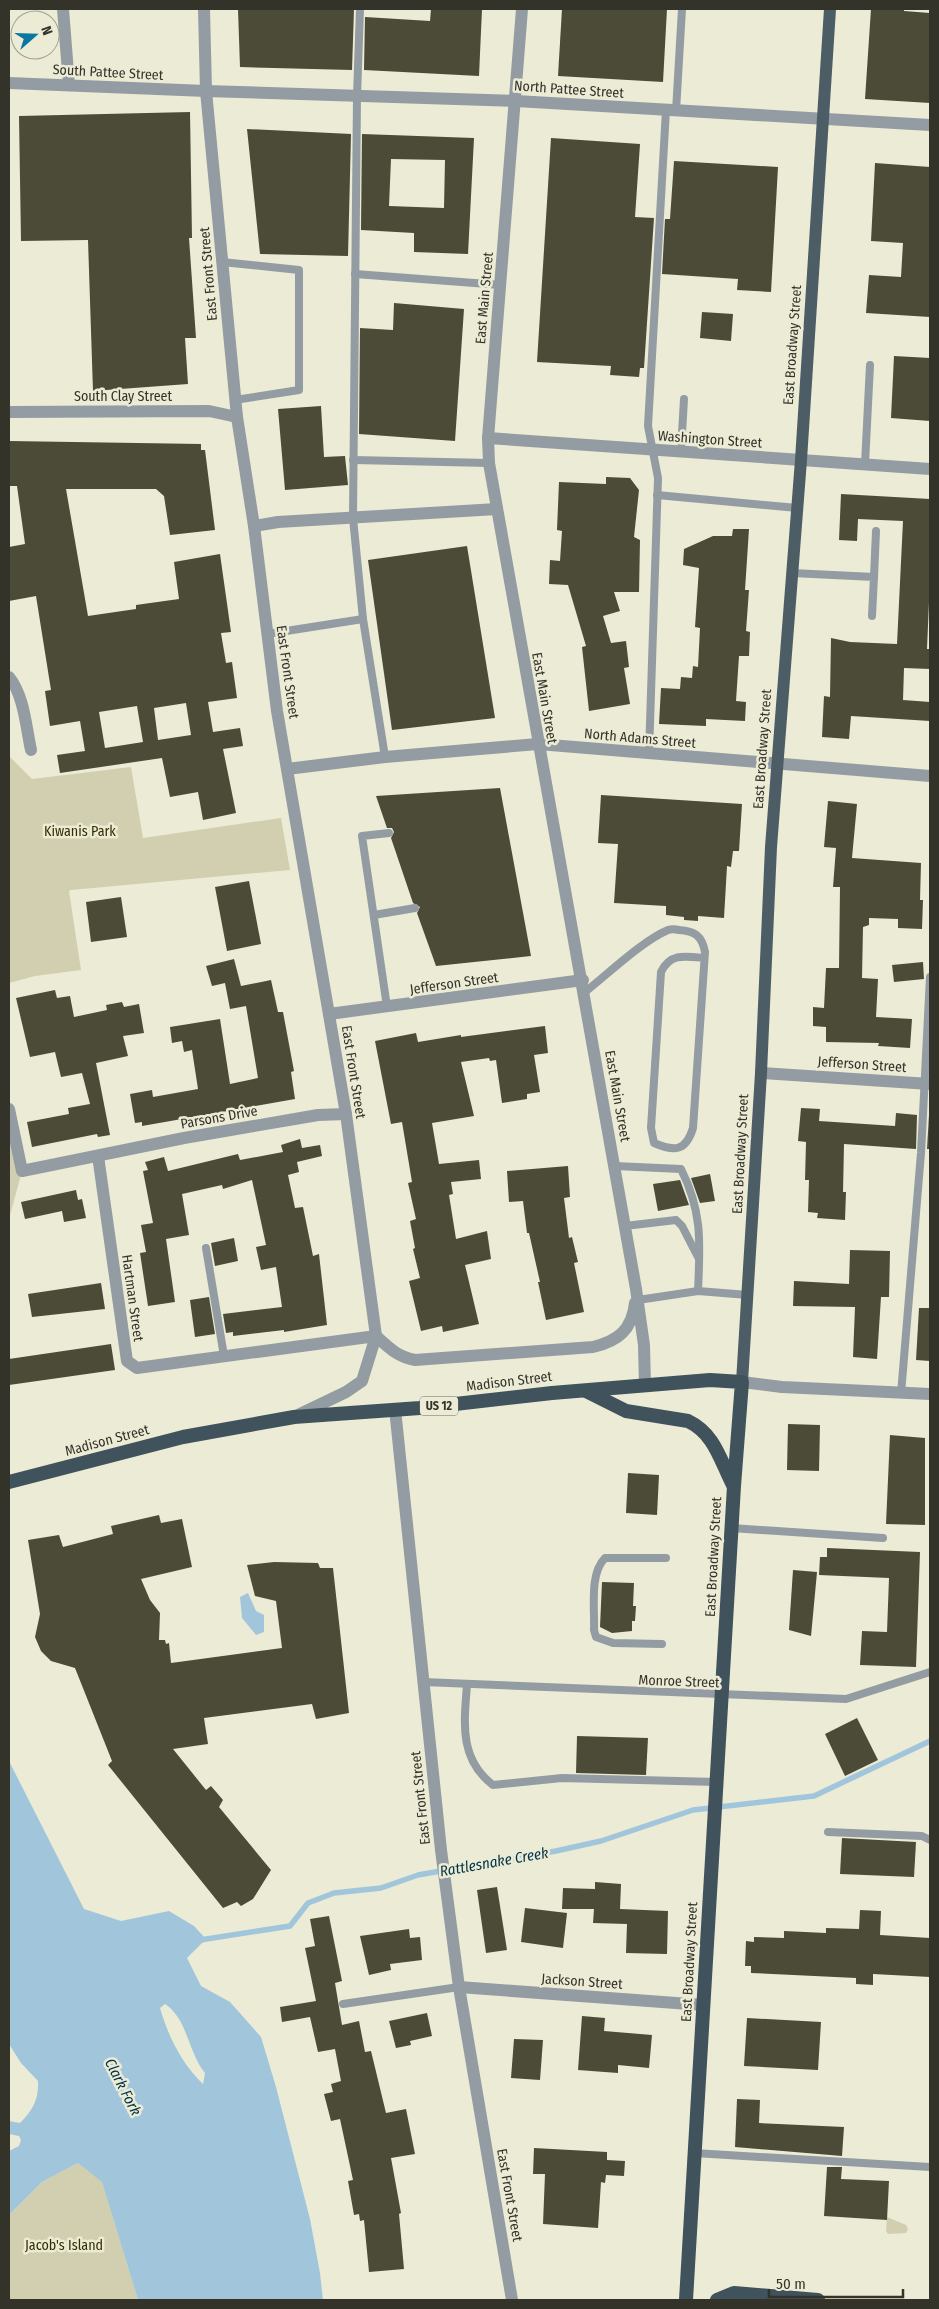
<svg xmlns="http://www.w3.org/2000/svg" width="939" height="2309" viewBox="0 0 939 2309" font-family="'Fira Sans Condensed',sans-serif">
<rect width="100%" height="100%" fill="#ecebd5"/>
<g fill="#d1cfaf">
<path d="M9,756L32,779L131,767L143,838L281,818L290,870L71,890L69,891L81,970L35,976L9,983Z"/>
<path d="M9,1109L22,1171L9,1219Z"/>
<path d="M78,2163L102,2181L138,2300H9V2215L42,2182Z"/>
<path d="M887,2217L906,2225L908,2229L906,2233L888,2234L886,2231Z"/>
</g>
<g fill="#a1c6db" fill-rule="evenodd">
<path d="M248,1593L256,1611L264,1615V1632L256,1635L242,1618L240,1597Z"/>
<path d="M9,1761L84,1909L121,1921L169,1911L194,1926L206,1939L187,1958L201,1986L230,2002L261,2037L276,2087L310,2219L320,2273L323,2300H138L102,2182L78,2163L42,2182L9,2215V2151L19,2146L21,2140L19,2136L9,2134V2121L20,2123C33,2110 39,2099 38,2081L21,2063L9,2044ZM165,2004C188,2019 188,2053 205,2073L203,2084C182,2064 168,2036 160,2008Z"/>
</g>
<g fill="none" stroke-linecap="round" stroke-linejoin="round">
<path stroke="#a1c6db" stroke-width="5.5" d="M200,1940L290,1926L308,1903L334,1893L381,1888L418,1875L556,1851L601,1841L693,1810L814,1796L930,1741"/>
</g>
<g fill="#4c4b38" fill-rule="evenodd">
<path d="M238,9H354L352,70L240,67Z"/>
<path d="M431,9H482L479,76L364,70L365,17L430,21Z"/>
<path d="M562,9H667L663,82L558,76Z"/>
<path d="M871,9H904V11L930,13V103L865,99Z"/>
<path d="M190,112L192,238H189L196,338H185L188,384L93,391L88,240L21,241L19,116Z"/>
<path d="M247,129L351,134L348,256L260,254Z"/>
<path d="M362,134L474,138L468,254L414,252V233L361,230ZM391,159L445,160L444,208L389,206Z"/>
<path d="M551,138L640,144L635,217L654,218L644,368H640L639,377L610,375L611,366L537,362Z"/>
<path d="M674,161L778,167L771,292L737,290L738,279L662,274L665,219H670Z"/>
<path d="M875,163L930,167V317L866,313L869,275L901,277L903,243L871,241Z"/>
<path d="M394,303L464,309L455,441L359,434L360,328L393,330Z"/>
<path d="M702,312L733,314L731,341L700,338Z"/>
<path d="M894,356L930,358V421L891,418Z"/>
<path d="M321,406L324,457L345,456L348,485L285,490L278,409Z"/>
<path d="M9,441L201,444V450H205L215,530L170,535L164,496L156,489H66L88,616L136,609V605L179,599L174,562L220,554L231,632L221,633L226,663L232,662L237,698L208,702L213,732L240,728L243,746L223,749L236,813L203,820L198,792L170,797L162,758L60,773L57,755L85,751L80,721L50,726L45,691L51,690L36,596L9,601V547L25,544L17,486H9ZM186,703L191,735L158,740L154,708ZM137,706L143,742L105,748L99,712Z"/>
<path d="M606,477L630,478L639,490L634,537L640,540L639,592H614L620,611L603,616L611,643L626,641L629,667L624,668L630,704L589,711L582,647L586,646L568,585L549,584L550,560L560,561L562,531L557,530L559,482L606,484Z"/>
<path d="M841,494L930,499V579L927,649H930V669L904,668L903,700L930,702V721L851,716L849,739L822,737L824,696L830,697L831,638L850,642L897,644L903,521L858,519L857,541L839,540Z"/>
<path d="M733,529H749L745,590H749L746,631L750,632L749,656H739L736,701L746,702L745,721L706,719V726L659,724L661,688L680,689L681,677L692,678L693,666L698,667L700,628L695,627L699,568L683,565L684,549L713,536H732Z"/>
<path d="M467,546L495,718L392,730L368,560Z"/>
<path d="M500,788L531,956L436,966L417,913L420,907L413,903L391,838L394,832L392,828H387L376,796Z"/>
<path d="M601,795L742,804L739,851H733L731,867L727,866L724,918L698,916V921L684,920V917L666,915V906L614,903L618,844L598,843Z"/>
<path d="M828,801L857,804L852,858L921,863L920,900H923L922,929L898,928V919L869,918V925L863,927L862,978L878,979L876,1017L912,1019L910,1048L878,1046L879,1043L826,1042V1027L813,1026V1007L824,1008L826,968H839L840,887H833L836,848L824,847Z"/>
<path d="M249,881L261,944L227,951L215,887Z"/>
<path d="M121,897L127,937L91,942L86,902Z"/>
<path d="M234,959L241,986L271,980L278,1012H283L294,1071L291,1072L295,1099L142,1126V1122L135,1123L130,1094L152,1090L153,1097L198,1089L192,1050L184,1052L182,1041L172,1043L170,1027L220,1019L230,1084L258,1078L246,1006L230,1009L225,983L212,986L206,966Z"/>
<path d="M923,962L924,979L894,982L892,965Z"/>
<path d="M55,990L57,998L70,996L74,1017L107,1010L106,1005L122,1002L124,1007L139,1004L144,1033L123,1036L128,1056L96,1063L110,1135L98,1137L97,1134L32,1147L27,1122L69,1114L68,1108L90,1104L82,1073L61,1077L55,1052L30,1057L16,998Z"/>
<path d="M545,1026L548,1053L534,1055L540,1092L527,1094V1099L502,1103L496,1060L490,1061L489,1058L461,1062L474,1116L432,1123L439,1164L479,1160L481,1179L451,1182L453,1194L449,1195L456,1239L487,1231L491,1259L465,1265L479,1324L443,1332L442,1326L421,1331L409,1281L420,1278L413,1249L415,1248L410,1221L416,1219L408,1183L412,1182L402,1122L391,1124L375,1041L416,1033L418,1042L461,1035V1037Z"/>
<path d="M801,1108L820,1109L819,1121L895,1126L896,1113L917,1115L916,1149L844,1144L843,1192H846L845,1220L817,1218L818,1213L808,1212L809,1180H805L806,1142L798,1141Z"/>
<path d="M929,1115L930,1116V1149H927Z"/>
<path d="M300,1139L302,1148L320,1145L322,1156L297,1162L299,1172L288,1175L295,1208L303,1207L313,1256L319,1254L327,1325L284,1332V1330L233,1336V1332L226,1333L223,1314L282,1307L276,1267L261,1270L256,1247L266,1245L252,1180L223,1189L222,1185L182,1194L189,1235L166,1239L175,1302L148,1306L140,1253L146,1252L141,1225L153,1223L143,1171L148,1170L145,1162L164,1157L168,1171L238,1154L240,1160L283,1152L281,1145Z"/>
<path d="M568,1166L570,1197L564,1198L569,1238L572,1237L578,1262L574,1263L584,1312L546,1320L538,1282H540L529,1233H527L523,1201L509,1202L507,1171Z"/>
<path d="M710,1174L715,1201L700,1203L691,1178Z"/>
<path d="M680,1180L689,1205L658,1211L653,1184Z"/>
<path d="M76,1190L78,1200L82,1199L86,1218L64,1222L62,1211L25,1219L21,1202Z"/>
<path d="M234,1238L238,1261L215,1266L211,1243Z"/>
<path d="M850,1250L890,1251L889,1297H881L877,1359L853,1357L855,1307L793,1306L794,1281L849,1284Z"/>
<path d="M101,1283L105,1309L32,1317L28,1294Z"/>
<path d="M209,1297L215,1334L195,1337L190,1300Z"/>
<path d="M919,1308H930V1361L916,1360Z"/>
<path d="M111,1344L115,1370L9,1385V1359Z"/>
<path d="M788,1424L820,1425L819,1471L787,1470Z"/>
<path d="M890,1435L925,1438V1525L886,1524Z"/>
<path d="M628,1473L659,1475L657,1515L626,1513Z"/>
<path d="M159,1515L161,1523L182,1519L192,1567L141,1579L150,1600L160,1613L159,1640H165L166,1644L169,1643L171,1663L282,1648L276,1601L255,1596L247,1565L274,1562L318,1563L320,1568H333L349,1713L316,1719L312,1704L204,1718L208,1744L173,1749L206,1790L211,1786L223,1800L219,1807L271,1870L253,1899L241,1906L237,1902L223,1908L108,1765L112,1761L75,1668L51,1661L41,1651L35,1637L40,1614L28,1540L59,1535L63,1547L113,1534L111,1526Z"/>
<path d="M827,1548L920,1552L916,1667L860,1665L862,1631L887,1632L889,1578L819,1575L820,1557H827Z"/>
<path d="M793,1570L817,1572L811,1636L789,1630Z"/>
<path d="M602,1582L634,1583L633,1606H636L635,1621H632V1631L612,1633L600,1627Z"/>
<path d="M857,1718L878,1760L845,1776L825,1734Z"/>
<path d="M577,1736L648,1738L646,1775L576,1773Z"/>
<path d="M842,1838L916,1842L914,1877L840,1874Z"/>
<path d="M595,1882L621,1884L620,1909L668,1911L667,1954L626,1953L627,1924L593,1923L594,1909H562L563,1888L595,1889Z"/>
<path d="M497,1887L507,1950L486,1953L477,1890Z"/>
<path d="M525,1908L567,1913L563,1948L521,1942Z"/>
<path d="M860,1910L881,1911L880,1935L930,1938V1977L873,1974V1985L856,1984V1978L751,1973V1966H745L746,1941L754,1942V1937L784,1938V1931L826,1933V1928L859,1929Z"/>
<path d="M329,1916L342,1981L335,1983L342,2025L359,2021L365,2052L371,2051L386,2113L406,2109L415,2154L391,2158L401,2213L399,2214L404,2269L369,2272L364,2220L360,2221L359,2214L354,2215L348,2181L353,2180L340,2119L331,2121L324,2094L333,2092L331,2084L341,2081L335,2049L318,2052L310,2017L282,2022L280,2007L316,2001L305,1948L315,1946L310,1919Z"/>
<path d="M409,1929L410,1938L420,1937L422,1960L390,1964L391,1970L369,1975L360,1936Z"/>
<path d="M427,2013L432,2036L410,2041L411,2045L396,2048L389,2021Z"/>
<path d="M582,2016L605,2018L604,2031L652,2035L649,2068L618,2065V2073L578,2070Z"/>
<path d="M747,2018L821,2022L818,2070L744,2066Z"/>
<path d="M514,2039L543,2040L540,2080L511,2078Z"/>
<path d="M737,2099L760,2100L759,2123L844,2127L842,2156L735,2147Z"/>
<path d="M534,2148L607,2152V2160L625,2161L624,2176L606,2175L605,2183L601,2182L598,2228L543,2224L545,2174H533Z"/>
<path d="M827,2167H842L841,2179L889,2181L887,2220L824,2216Z"/>
</g>
<g fill="none" stroke-linecap="round" stroke-linejoin="round">
<g stroke="#939ca2" stroke-width="8">
<path d="M360,9L357,96L353,518L363,619L385,757"/>
<path d="M676,111L682,9"/>
<path d="M222,262L299,270V390L235,400"/>
<path d="M355,274L501,285"/>
<path d="M681,451L684,399"/>
<path d="M353,460L489,463"/>
<path d="M865,464L870,365"/>
<path d="M657,495L797,508"/>
<path d="M792,573L874,577L872,616"/>
<path d="M874,577L876,531"/>
<path d="M267,634L363,619"/>
<path d="M649,754L658,478L648,426L666,110"/>
<path d="M374,915L415,908"/>
<path d="M585,992C608,974 642,941 668,930C671,929 675,929 679,930C695,931 702,936 705,952L693,1128C686,1151 675,1152 654,1143L651,1128L661,972C670,953 685,956 704,958"/>
<path d="M387,1007L362,836L389,833"/>
<path d="M615,1166L681,1169C703,1213 700,1244 698,1291"/>
<path d="M625,1226L676,1220L682,1226L698,1257"/>
<path d="M206,1248L224,1356"/>
<path d="M638,1300L698,1291L748,1295"/>
<path d="M901,1394L921,1153L930,977"/>
<path d="M731,1528L883,1538"/>
<path d="M662,1644L613,1643L596,1637L594,1630C595,1609 589,1574 605,1558H666"/>
<path d="M423,1682L846,1699L930,1672"/>
<path d="M467,1685C464,1723 459,1759 493,1785L562,1778L716,1782"/>
<path d="M828,1832L922,1836L930,1840"/>
<path d="M343,2004L459,1987"/>
<path d="M694,2153L930,2167"/>
</g>
<g stroke="#939ca2" stroke-width="12">
<path d="M63,9L69,85"/>
<path d="M9,83L206,91"/>
<path d="M9,412L209,411L237,417"/>
<path d="M488,438L930,469"/>
<path d="M254,526L278,522L497,509"/>
<path d="M9,677C24,695 26,727 31,750"/>
<path d="M287,769L385,757L538,744L930,776"/>
<path d="M329,1014L583,980"/>
<path d="M761,1073L930,1084"/>
<path d="M9,1109L22,1171L184,1138L318,1115L346,1114"/>
<path d="M98,1156L127,1361L137,1368L376,1336"/>
<path d="M459,1987L703,2005"/>
</g>
<g stroke="#939ca2" stroke-width="12">
<path d="M204,9L206,91L237,417L254,526L277,711L346,1114L376,1336L362,1381L346,1392L296,1416"/>
<path d="M522,9L488,438L489,463L636,1289L644,1345L645,1386"/>
<path d="M206,91L516,101L930,125"/>
<path d="M376,1336C389,1348 398,1357 415,1360L593,1347C618,1341 632,1330 635,1303"/>
<path d="M742,1382L782,1387L930,1394"/>
<path d="M395,1409L441,1850L459,1987L512,2300"/>
</g>
<path stroke="#4d5d66" stroke-width="12" d="M742,1382L761,1073L771,847L801,460L830,9"/>
<g stroke="#40525c" stroke-width="14">
<path d="M586,1391L626,1411L688,1421C715,1434 720,1460 733,1485"/>
<path d="M9,1482L183,1437L294,1417L420,1408L552,1393L710,1380L742,1382L734,1486L686,2300"/>
<path d="M717,2300L734,2293L818,2300"/>
</g>
</g>
<g text-anchor="middle" stroke-width="5" stroke-linejoin="round" paint-order="stroke">
<rect fill="#ecebd5" stroke="#6b6a5d" stroke-width="1" x="420" y="1396.5" width="38" height="19" rx="4"/>
<g font-size="12" font-weight="bold" fill="#34332a">
<text x="439" y="1410">US 12</text>
</g>
<g font-size="14" fill="#34332a" stroke="#ecebd5">
<text transform="translate(108 72) rotate(3)" y="5">South Pattee Street</text>
<text transform="translate(569 89) rotate(4)" y="5">North Pattee Street</text>
<text transform="translate(208 274) rotate(-95)" y="5">East Front Street</text>
<text transform="translate(484 298) rotate(-85)" y="5">East Main Street</text>
<text transform="translate(792 345) rotate(-86)" y="5">East Broadway Street</text>
<text x="123" y="401">South Clay Street</text>
<text transform="translate(710 439) rotate(4)" y="5">Washington Street</text>
<text transform="translate(288 672) rotate(82)" y="5">East Front Street</text>
<text transform="translate(545 698) rotate(80)" y="5">East Main Street</text>
<text transform="translate(640 738) rotate(5)" y="5">North Adams Street</text>
<text transform="translate(762 749) rotate(-86)" y="5">East Broadway Street</text>
<text transform="translate(454 983) rotate(-8)" y="5">Jefferson Street</text>
<text transform="translate(862 1064) rotate(4)" y="5">Jefferson Street</text>
<text transform="translate(354 1072) rotate(81)" y="5">East Front Street</text>
<text transform="translate(618 1096) rotate(80)" y="5">East Main Street</text>
<text transform="translate(219 1117) rotate(-10)" y="5">Parsons Drive</text>
<text transform="translate(740 1154) rotate(-87)" y="5">East Broadway Street</text>
<text transform="translate(133 1298) rotate(82)" y="5">Hartman Street</text>
<text transform="translate(509 1381) rotate(-7)" y="5">Madison Street</text>
<text transform="translate(107 1440) rotate(-15)" y="5">Madison Street</text>
<text transform="translate(713 1557) rotate(-87)" y="5">East Broadway Street</text>
<text transform="translate(679 1681) rotate(2)" y="5">Monroe Street</text>
<text transform="translate(420 1798) rotate(-96)" y="5">East Front Street</text>
<text transform="translate(689 1962) rotate(-87)" y="5">East Broadway Street</text>
<text transform="translate(582 1981) rotate(4)" y="5">Jackson Street</text>
<text transform="translate(510 2195) rotate(80)" y="5">East Front Street</text>
</g>
<g font-size="14" fill="#332f00" stroke="#ecebd5">
<text x="80" y="836">Kiwanis Park</text>
<text x="64" y="2250">Jacob's Island</text>
</g>
<g font-size="15" font-style="italic" fill="#003349" stroke="#ecebd5">
<text transform="translate(494 1862) rotate(-10)" y="5">Rattlesnake Creek</text>
<text transform="translate(123 2087) rotate(63)" y="5">Clark Fork</text>
</g>
</g>
<rect width="939" height="2309" fill="none" stroke="#34332a" stroke-width="20"/>
<g transform="translate(35 35) rotate(70)"><circle r="24" fill="#ecebd5" stroke="#a2a191"/>
<path d="M0-4L9 19L0 12L-9 19Z" fill="#0b77a1"/>
<text y="-8" font-size="14" font-weight="bold" text-anchor="middle" fill="#34332a">N</text>
</g>
<path d="M769 2289v8h134v-8" fill="none" stroke="#34332a" stroke-width="2.5"/>
<text x="776" y="2289" font-size="15" fill="#34332a" stroke="#ecebd5" stroke-width="4" paint-order="stroke">50 m</text>
</svg>
